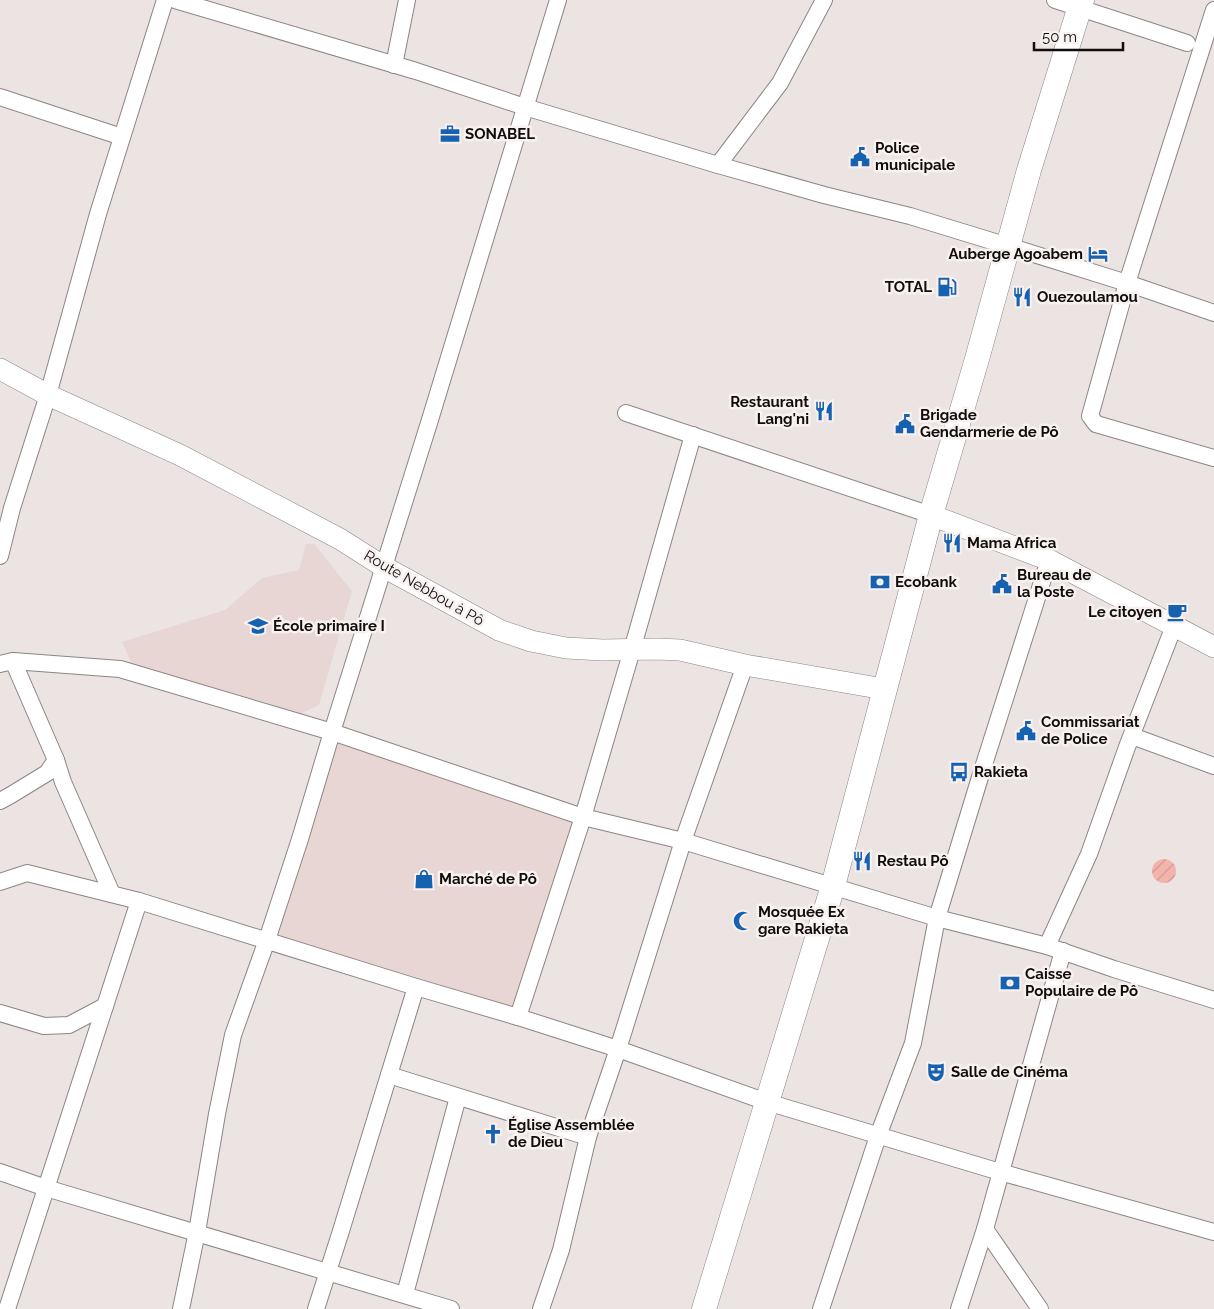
<svg xmlns="http://www.w3.org/2000/svg" width="1214" height="1309" viewBox="0 0 1214 1309" font-family="Raleway,sans-serif">
<defs>
<pattern id="garden-furrows" width="10" height="10" patternUnits="userSpaceOnUse" patternTransform="scale(1.25)"><rect width="10" height="10" fill="#f3b4ac"/><path d="M-1 1l2-2M0 10L10 0M9 11l2-2" fill="none" stroke="#cf9a93"/></pattern>
</defs>
<rect width="100%" height="100%" fill="#ece4e3"/>
<g fill="#e7d6d4">
<path d="M306,544H314L352,591L319,705L300,714L132,665L122,642L225,610L262,578L299,570Z"/>
<path d="M336,743L574,821L513,1010L274,938Z"/>
</g>
<circle fill="url(#garden-furrows)" cx="1164" cy="871" r="12"/>
<g fill="none" stroke-linecap="round" stroke-linejoin="round">
<defs>
<g id="minor">
<path d="M175,0L416,71L525,107L718,165L824,195L910,216L1008,246L1127,283L1214,313"/>
<path d="M1055,0L1187,43"/>
<path d="M1214,10L1127,283L1090,416L1096,424L1214,458"/>
<path d="M394,65L407,0"/>
<path d="M0,97L122,137"/>
<path d="M718,165L780,83L824,0"/>
<path d="M626,413L931,515"/>
<path d="M0,556L12,508L48,395L98,214L165,0"/>
<path d="M13,661L56,760L63,782L112,894"/>
<path d="M0,664L13,661L120,669L332,732L583,817L683,841L937,918L1047,946L1114,969L1214,1000"/>
<path d="M1132,736L1214,766"/>
<path d="M0,801L11,795L47,773L56,760"/>
<path d="M0,882L27,873L139,901"/>
<path d="M1047,946L1089,854L1127,747L1174,626"/>
<path d="M0,1013L44,1026L69,1025L105,1006"/>
<path d="M518,1017L583,817L632,650L693,435"/>
<path d="M389,1075L588,1137"/>
<path d="M0,1172L46,1188L451,1309"/>
<path d="M985,1229L1040,1309"/>
<path d="M405,1294L458,1097"/>
<path d="M7,1309L139,901L416,987L518,1017L618,1049L767,1102L1000,1172L1214,1232"/>
<path d="M181,1309L197,1232L217,1114L233,1035L267,940L300,839L332,732L429,423L558,0"/>
<path d="M316,1309L340,1234L416,987"/>
<path d="M541,1309L561,1250L588,1137L618,1049L683,841L745,665"/>
<path d="M821,1309L878,1136L913,1043L937,918L981,774L1049,560"/>
<path d="M959,1309L985,1229L1063,951"/>
</g>
<g id="major">
<path d="M0,369L48,395L180,455L340,539L384,567L499,630L531,641L566,648L603,650L657,649L680,650L745,665L884,689"/>
<path d="M931,515L1049,560L1214,647"/>
</g>
<path id="highway" d="M704,1309L833,886L931,515L977,359L1029,170L1082,0"/>
</defs>
<use href="#minor" stroke="#8c8584" stroke-width="18"/>
<use href="#major" stroke="#8c8584" stroke-width="22"/>
<use href="#highway" stroke="#8c8584" stroke-width="25"/>
<use href="#minor" stroke="#fff" stroke-width="16"/>
<use href="#major" stroke="#fff" stroke-width="21"/>
<use href="#highway" stroke="#fff" stroke-width="24"/>
</g>
<defs>
<symbol id="office-bare" viewBox="-9 -9 18 18"><path d="M-6-3h4V-5.5h4V-3h4V5H-6ZM-1-4.5V-3h2v-1.5ZM-6 0V1H6V0Z" fill="#1662b1" stroke="#f9f1f0" stroke-width="2.5" paint-order="stroke"/></symbol>
<symbol id="civic-bare" viewBox="-9 -9 18 18"><path d="M-.6-6.5H3V-4.5H.6V-3L4-1V1h2V6H-6V1h2V-1L-.6-3ZM-1.2 2.5V6h2.4V2.5Z" fill="#1662b1" stroke="#f9f1f0" stroke-width="2.5" paint-order="stroke"/></symbol>
<symbol id="hotel-bare" viewBox="-9 -9 18 18"><path d="M-6-4.5h1.5V1H6V5H4.5V3h-9V5H-6ZM-4 0a1.8 1.8 0 1 1 3.6 0ZM.5 0V-2.5h3Q6-2.5 6 0Z" fill="#1662b1" stroke="#f9f1f0" stroke-width="2.5" paint-order="stroke"/></symbol>
<symbol id="fuel-bare" viewBox="-9 -9 18 18"><path d="M-5.5-6h7V0h2V4h1.3V-2.5L3-4.5l.8-.8L6-3V5H2.5V1h-1V6h-7ZM-4.2-4.7v3.2H.2V-4.7Z" fill="#1662b1" stroke="#f9f1f0" stroke-width="2.5" paint-order="stroke"/></symbol>
<symbol id="restaurant-bare" viewBox="-9 -9 18 18"><path d="M-5-6h1v4h1v-4h1v4h1v-4h1v5L-1.5 .5V6h-2V.5L-5-1ZM5-6V6H3V1.5H1.5Q1.5-4 5-6Z" fill="#1662b1" stroke="#f9f1f0" stroke-width="2.5" paint-order="stroke"/></symbol>
<symbol id="bank-bare" viewBox="-9 -9 18 18"><path d="M-6-4H6V4H-6ZM0-2.3a2.3 2.3 0 1 0 0 4.6a2.3 2.3 0 1 0 0-4.6Z" fill="#1662b1" stroke="#f9f1f0" stroke-width="2.5" paint-order="stroke"/></symbol>
<symbol id="cafe-bare" viewBox="-9 -9 18 18"><path d="M-5.5-4.5H6V0H3Q3 3.5 0 3.5H-2.5Q-5.5 3.5-5.5 0ZM3-3.2v2h1.7v-2ZM-6 4.5H4V6H-6Z" fill="#1662b1" stroke="#f9f1f0" stroke-width="2.5" paint-order="stroke"/></symbol>
<symbol id="school-bare" viewBox="-9 -9 18 18"><path d="M0-5L7-2L0 1L-7-2ZM-4 1L0 2.5L4 1V4Q0 6-4 4Z" fill="#1662b1" stroke="#f9f1f0" stroke-width="2.5" paint-order="stroke"/></symbol>
<symbol id="bus-bare" viewBox="-9 -9 18 18"><path d="M-5-6H5V4H4V6H2V4H-2V6H-4V4H-5ZM-3.5-4V0h7V-4ZM-3.5 1.2v1.5H-2V1.2ZM2 1.2v1.5H3.5V1.2Z" fill="#1662b1" stroke="#f9f1f0" stroke-width="2.5" paint-order="stroke"/></symbol>
<symbol id="shop-bare" viewBox="-9 -9 18 18"><path d="M-5-2.5h2.3a2.7 3.5 0 0 1 5.4 0H5L5.5 6h-11ZM-1.5-2.5h3a1.5 2.3 0 0 0-3 0Z" fill="#1662b1" stroke="#f9f1f0" stroke-width="2.5" paint-order="stroke"/></symbol>
<symbol id="mosque-bare" viewBox="-9 -9 18 18"><path d="M3.5-4.9A6 6 0 1 0 3.5 4.9A5 5 0 1 1 3.5-4.9Z" fill="#1662b1" stroke="#f9f1f0" stroke-width="2.5" paint-order="stroke"/></symbol>
<symbol id="theatre-bare" viewBox="-9 -9 18 18"><path d="M-5-5.5Q0-4 5-5.5V0Q5 5 0 6Q-5 5-5 0ZM-3.3-2.5H-1v1.5H-3.3ZM1-2.5H3.3v1.5H1ZM-2.8 1Q0 5.5 2.8 1Z" fill="#1662b1" stroke="#f9f1f0" stroke-width="2.5" paint-order="stroke"/></symbol>
<symbol id="church-bare" viewBox="-9 -9 18 18"><path d="M-1.2-6h2.4v3.5h3.3v2.4h-3.3V6h-2.4V-.1h-3.3v-2.4h3.3Z" fill="#1662b1" stroke="#f9f1f0" stroke-width="2.5" paint-order="stroke"/></symbol>
</defs>
<g fill-rule="evenodd">
<use href="#office-bare" x="436" y="120" width="28" height="28"/>
<use href="#civic-bare" x="846" y="143" width="28" height="28"/>
<use href="#hotel-bare" x="1084" y="240" width="28" height="28"/>
<use href="#fuel-bare" x="933" y="273" width="28" height="28"/>
<use href="#restaurant-bare" x="1008" y="283" width="28" height="28"/>
<use href="#restaurant-bare" x="810" y="397" width="28" height="28"/>
<use href="#civic-bare" x="891" y="410" width="28" height="28"/>
<use href="#restaurant-bare" x="938" y="529" width="28" height="28"/>
<use href="#bank-bare" x="866" y="568" width="28" height="28"/>
<use href="#civic-bare" x="988" y="570" width="28" height="28"/>
<use href="#cafe-bare" x="1163" y="598" width="28" height="28"/>
<use href="#school-bare" x="244" y="612" width="28" height="28"/>
<use href="#civic-bare" x="1012" y="717" width="28" height="28"/>
<use href="#bus-bare" x="945" y="758" width="28" height="28"/>
<use href="#restaurant-bare" x="848" y="847" width="28" height="28"/>
<use href="#shop-bare" x="410" y="865" width="28" height="28"/>
<use href="#mosque-bare" x="729" y="907" width="28" height="28"/>
<use href="#bank-bare" x="996" y="969" width="28" height="28"/>
<use href="#theatre-bare" x="922" y="1058" width="28" height="28"/>
<use href="#church-bare" x="479" y="1120" width="28" height="28"/>
</g>
<g text-anchor="middle" stroke-width="5" stroke-linejoin="round" paint-order="stroke">
<g font-size="15" font-weight="bold" fill="#100d0d" stroke="#f9f1f0" text-anchor="start">
<text x="465" y="139">SONABEL</text>
<text x="875" y="153">Police<tspan x="875" dy="17">municipale</tspan></text>
<text x="1083" y="259" text-anchor="end">Auberge Agoabem</text>
<text x="932" y="292" text-anchor="end">TOTAL</text>
<text x="1037" y="302">Ouezoulamou</text>
<text x="809" y="407" text-anchor="end">Restaurant<tspan x="809" dy="17">Lang'ni</tspan></text>
<text x="920" y="420">Brigade<tspan x="920" dy="17">Gendarmerie de Pô</tspan></text>
<text x="967" y="548">Mama Africa</text>
<text x="1017" y="580">Bureau de<tspan x="1017" dy="17">la Poste</tspan></text>
<text x="895" y="587">Ecobank</text>
<text x="1162" y="617" text-anchor="end">Le citoyen</text>
<text x="273" y="631">École primaire I</text>
<text x="1041" y="727">Commissariat<tspan x="1041" dy="17">de Police</tspan></text>
<text x="974" y="777">Rakieta</text>
<text x="877" y="866">Restau Pô</text>
<text x="439" y="884">Marché de Pô</text>
<text x="758" y="917">Mosquée Ex<tspan x="758" dy="17">gare Rakieta</tspan></text>
<text x="1025" y="979">Caisse<tspan x="1025" dy="17">Populaire de Pô</tspan></text>
<text x="951" y="1077">Salle de Cinéma</text>
<text x="508" y="1130">Église Assemblée<tspan x="508" dy="17">de Dieu</tspan></text>
</g>
<g font-size="15" fill="#100d0d" stroke="#f9f1f0">
<text transform="translate(424 588) rotate(30)" y="5">Route Nebbou à Pô</text>
</g>
</g>
<path d="M1034 42v8h89v-8" fill="none" stroke="#100d0d" stroke-width="2.5"/>
<text x="1042" y="42" font-size="15" fill="#100d0d" stroke="#f9f1f0" stroke-width="4" paint-order="stroke">50 m</text>
</svg>
